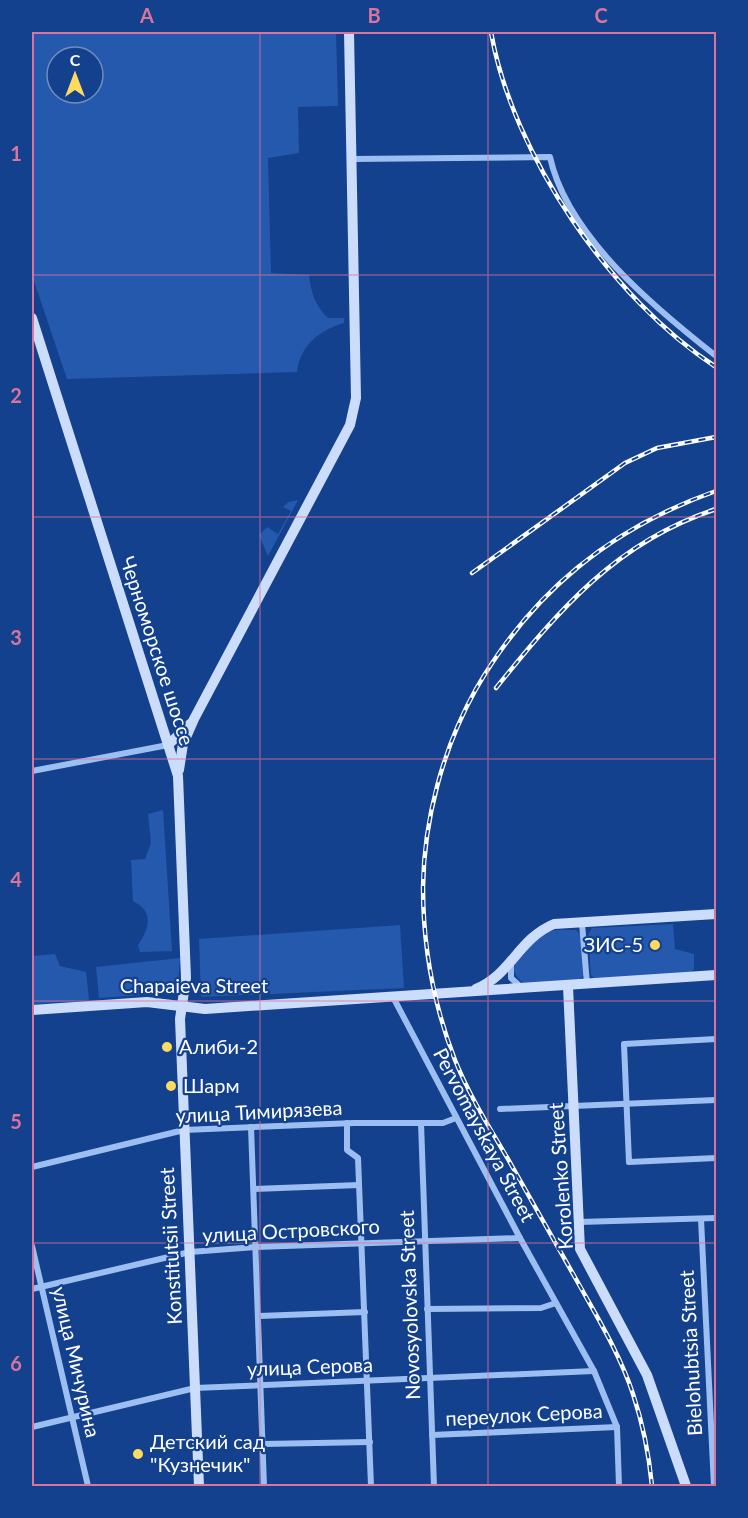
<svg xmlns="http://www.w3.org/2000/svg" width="748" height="1518" viewBox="0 0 748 1518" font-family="Lato,sans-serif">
<rect width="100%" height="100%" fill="#13418e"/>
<g fill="#2559ad" fill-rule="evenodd">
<path d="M32,32H336L338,106L298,107L299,153L268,158L271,273L309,275C311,292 315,306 328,318H344V323C320,330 300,345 297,372L67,379L32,275ZM57,57H93V93H57Z"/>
<path d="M298,500L268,556L259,535L267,527L278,534L291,511L283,507L288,502Z"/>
<path d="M163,810L172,951L140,952L138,945C149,929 155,912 133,901L131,860L145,859L151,843L148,814Z"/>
<path d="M673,924L675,949L694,954V969L690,973L595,979L591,975L588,935L592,928Z"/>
<path d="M400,925L404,988L201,997L199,939Z"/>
<path d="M576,930L582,936L584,975L579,980L524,984C519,979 514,975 514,968C514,959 542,933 551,931C559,929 568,930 576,930Z"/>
<path d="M55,954L60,966L86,972L89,1000L32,1004V956Z"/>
<path d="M180,958L178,984L169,993L99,998L96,967Z"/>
</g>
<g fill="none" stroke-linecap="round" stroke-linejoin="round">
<g stroke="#9dbef1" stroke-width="6">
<path d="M352,159L550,157C567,236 656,309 716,356"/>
<path d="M32,771L168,745"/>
<path d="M582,923L587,984"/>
<path d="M511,965V978L522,988"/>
<path d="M393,997L520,1238L594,1371L617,1427L619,1486"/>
<path d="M716,1039L624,1044L629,1162L716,1158"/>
<path d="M500,1109L716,1100"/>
<path d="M347,1123V1150L358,1158L371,1486"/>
<path d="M421,1123L434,1486"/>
<path d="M251,1127L264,1486"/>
<path d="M32,1167L184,1130L354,1123H443L456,1118"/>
<path d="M254,1189L359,1185"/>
<path d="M701,1219L714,1486"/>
<path d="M579,1222L716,1218"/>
<path d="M32,1246L88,1486"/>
<path d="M32,1289L190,1252L256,1247L520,1238"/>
<path d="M427,1309L541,1308L556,1303"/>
<path d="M259,1316L365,1312"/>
<path d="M32,1427L195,1388L594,1371"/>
<path d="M432,1435L617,1427"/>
<path d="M263,1444L370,1442"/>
</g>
<g stroke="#ccddfb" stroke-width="10">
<path d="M32,318L178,776L186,978L180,1019L199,1486"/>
<path d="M169,744L190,724"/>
<path d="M179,770L183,744L194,719L350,425L356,398L349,32"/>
<path d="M568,986L580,1249L647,1375L686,1486"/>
<path d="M476,989C511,975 518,939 554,924L716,914"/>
<path d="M32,1010L147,1002L205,1009L716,975"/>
</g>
<defs>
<g id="rail">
<path d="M491,32C512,154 612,300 716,367"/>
<path d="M472,573L625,463L657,448L716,437"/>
<path d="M496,688C560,609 616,542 716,509"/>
<path d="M652,1486C649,1455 643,1424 633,1394C621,1357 600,1322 581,1288C557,1245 532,1202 508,1159C489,1127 469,1095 455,1060C434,1006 423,945 423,887C424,819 443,748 476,689C532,592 611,528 716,491"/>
</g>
</defs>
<use href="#rail" stroke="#fff" stroke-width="4.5"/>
<use href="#rail" stroke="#13418e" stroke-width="2" stroke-dasharray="7" stroke-linecap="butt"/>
</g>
<path fill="none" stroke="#da749d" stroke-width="1.5" stroke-opacity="0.55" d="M260,32V1486M488,32V1486M32,275H716M32,517H716M32,759H716M32,1001H716M32,1243H716"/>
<g fill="#ffdb5d" stroke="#13418e" stroke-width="2">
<circle cx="655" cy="945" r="6"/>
<circle cx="167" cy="1047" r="6"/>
<circle cx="171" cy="1086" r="6"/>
<circle cx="138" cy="1454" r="6"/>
</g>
<g text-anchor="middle" stroke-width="4.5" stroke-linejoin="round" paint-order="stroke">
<g font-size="20" fill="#fff" stroke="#13418e">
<text transform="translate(157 651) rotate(72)" y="7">Черноморское шоссе</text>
<text x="194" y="993">Chapaieva Street</text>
<text transform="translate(259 1112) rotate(-3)" y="7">улица Тимирязева</text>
<text transform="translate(484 1135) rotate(62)" y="7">Pervomayskaya Street</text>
<text transform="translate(561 1176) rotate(-94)" y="7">Korolenko Street</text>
<text transform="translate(291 1231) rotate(-3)" y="7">улица Островского</text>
<text transform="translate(171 1246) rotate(-93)" y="7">Konstitutsii Street</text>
<text transform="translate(410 1305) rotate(-92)" y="7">Novosyolovska Street</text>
<text transform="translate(691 1353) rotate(-93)" y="7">Bielohubtsia Street</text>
<text transform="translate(76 1362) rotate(77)" y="7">улица Мичурина</text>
<text transform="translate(310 1367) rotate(-2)" y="7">улица Серова</text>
<text transform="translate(524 1415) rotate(-3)" y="7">переулок Серова</text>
</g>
<g font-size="20" fill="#fff" stroke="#13418e" text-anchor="start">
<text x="643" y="952" text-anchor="end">ЗИС-5</text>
<text x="179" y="1054">Алиби-2</text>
<text x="183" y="1093">Шарм</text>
<text x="150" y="1449">Детский сад<tspan x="150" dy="23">"Кузнечик"</tspan></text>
</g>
</g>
<rect width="748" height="1518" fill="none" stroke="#13418e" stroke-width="66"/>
<g transform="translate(75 75)"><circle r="28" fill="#13418e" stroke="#718dbb" stroke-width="1.5"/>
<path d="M0-4.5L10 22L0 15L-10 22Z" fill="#ffdb5d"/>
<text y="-9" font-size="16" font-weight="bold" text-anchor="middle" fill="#ffffff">С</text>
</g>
<rect x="33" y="33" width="682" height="1452" fill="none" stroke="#da749d" stroke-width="2"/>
<g font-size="20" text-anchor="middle" font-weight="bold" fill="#da749d">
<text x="147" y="23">A</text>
<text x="374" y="23">B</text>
<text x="601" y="23">C</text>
<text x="16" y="161">1</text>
<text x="16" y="403">2</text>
<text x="16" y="645">3</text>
<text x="16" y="887">4</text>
<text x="16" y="1129">5</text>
<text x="16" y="1371">6</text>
</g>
</svg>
